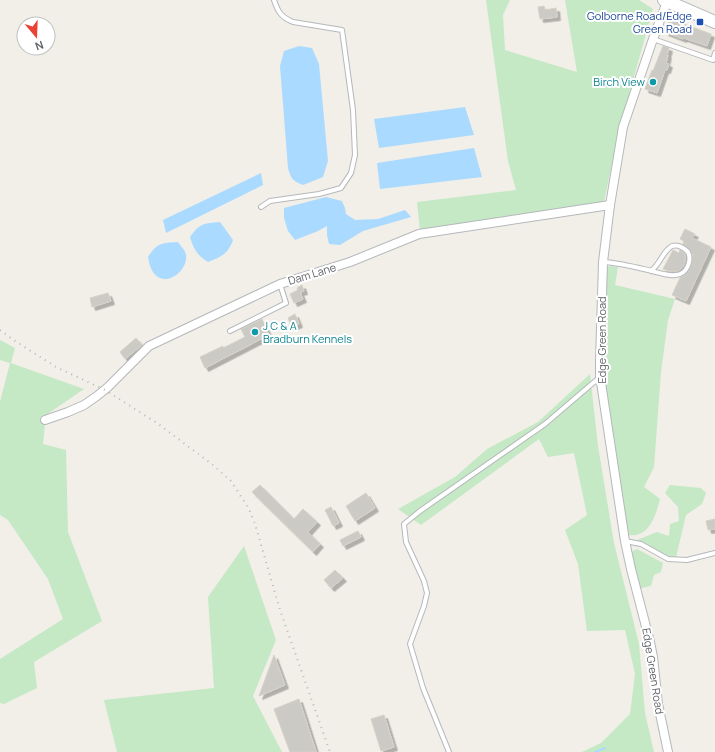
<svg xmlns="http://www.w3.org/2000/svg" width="715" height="752" viewBox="0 0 715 752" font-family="Manrope,sans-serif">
<defs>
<filter id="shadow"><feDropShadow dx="3.5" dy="3.5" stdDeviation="0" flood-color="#0004"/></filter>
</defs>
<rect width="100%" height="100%" fill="#f1efe8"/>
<g fill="#c5e8c5">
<path d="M486,0H510L503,15L505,50L577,72L565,0H639L653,9L619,130L604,202L597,207L420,230L417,202L516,190L508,161Z"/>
<path d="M609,266L618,267L615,285L675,299L668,320L661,372L654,467L644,487L660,499C657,510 652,530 639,534C636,536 630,535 626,535L607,395L604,370L605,271Z"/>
<path d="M0,340L15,348L11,363L84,389L46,415L43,444L66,450L68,532L102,621L34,662L37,688L4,704L0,703V659L63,619L48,579L8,520L0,515V402L10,363L0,360Z"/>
<path d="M590,374L598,446L614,543L639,644L645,713L654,752H582L601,743L630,714L635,674L625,630L587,631L578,564L565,530L587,515L574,453L548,457L539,439L421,525L398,509L455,477L487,449L538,422Z"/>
<path d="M670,485L701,488L706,493L702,504L686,515L676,557L668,556L637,540L657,532L669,536L670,524L679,521L678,507L665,493Z"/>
<path d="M244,546L276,640L253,696L282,752H117L104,700L214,688L208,597Z"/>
<path d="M637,549L663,563L661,572L654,575L651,586L637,589L630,556L633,551Z"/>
</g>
<g fill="#aadaff">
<path d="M299,46L312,48L319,64L328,161L323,177L303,185C293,181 291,179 288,168L280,66L284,51Z"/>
<path d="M465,107L474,135L379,148L374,119Z"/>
<path d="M474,148L482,177L380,189L377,163Z"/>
<path d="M261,173L263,185L166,233L163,220Z"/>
<path d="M326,197L342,201L345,208L346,214L355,220L378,219L405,210L411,217L363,231L340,245L329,244L327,235V226L318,231L295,240L288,231L284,218V208Z"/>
<path d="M220,222L233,240C228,254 221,257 208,262C197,255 194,250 190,237C199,224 204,223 220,222Z"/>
<path d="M178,242C180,245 184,249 185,252C192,267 166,291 153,272C150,268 149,262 148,257C157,243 161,243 178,242Z"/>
</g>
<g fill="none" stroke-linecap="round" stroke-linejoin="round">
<path stroke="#aadaff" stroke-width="2" d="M595,752L605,748"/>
</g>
<g fill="#cccac5" stroke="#d6d1c6" filter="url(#shadow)">
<path d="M544,6L545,10L556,8L557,17L540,19L538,7Z"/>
<path d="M670,19L711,34L707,46L684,38L683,39L665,32Z"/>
<path d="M663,46L669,48L667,55H668L666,63L669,64L667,70H665L657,93L645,89L652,70L653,71Z"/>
<path d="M685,229L695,234L692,238L711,247L686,301L672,295L680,278L685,275L688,272L692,263L693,255L691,251L683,244L684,241L680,239Z"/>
<path d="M673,250L679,253L680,250L685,254V262L683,267L679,271H668L663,269Z"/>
<path d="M302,285L304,291L300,292L303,299L294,303L290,294L298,290L297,288Z"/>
<path d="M108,293L111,301L92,307L90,298Z"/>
<path d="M295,314L299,324L292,327L288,318Z"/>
<path d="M262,319L269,335L205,368L200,357L223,346V348L245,337L241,329Z"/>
<path d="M136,338L142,345L125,359L120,352Z"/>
<path d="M260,485L294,519L303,509L317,522L308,532L320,544L313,552L252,492Z"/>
<path d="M366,493L375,508L355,521L346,506Z"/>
<path d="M331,507L339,523L333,526L325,510Z"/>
<path d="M715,519V529L708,530L706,521Z"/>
<path d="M358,531L361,537L343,546L340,540Z"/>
<path d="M335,570L343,578L331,588L324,580Z"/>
<path d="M274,655L285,685L259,696Z"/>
<path d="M299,699L316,752H290L274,709Z"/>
<path d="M384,715L394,747L381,751L371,719Z"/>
</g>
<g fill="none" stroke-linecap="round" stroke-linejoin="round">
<defs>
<g id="lane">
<path d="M653,39L713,60L715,53"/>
<path d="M261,207L270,201L319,194L341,188L351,173L355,155L353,110L342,30L293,22C281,17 278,12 274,0"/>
<path d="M603,262C620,263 635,267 652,271C659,273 668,276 676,275C687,274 692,261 688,252C684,248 678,244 672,246C662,252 661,263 651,271"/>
<path d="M230,331L286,303L280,284"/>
<path d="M625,541L641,544L668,559L687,560L715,553"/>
<path d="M449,752L423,688L410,644L424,606L427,593L424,581L406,542L404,524L420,511L545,424L600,377"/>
</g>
<g id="street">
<path d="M667,2L653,39L623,127L610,205L603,262L600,362V376L625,541L631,569L650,642L653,657L658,704L668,752"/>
<path d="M45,420L68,412L84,405L97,396L108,387L149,346L280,284L350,262L419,234L610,205"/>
</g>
<path id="secondary" d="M664,0L715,22"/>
</defs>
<use href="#lane" stroke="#b5b8bc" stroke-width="6"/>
<use href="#street" stroke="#b5b8bc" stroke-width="10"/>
<use href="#secondary" stroke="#b6babf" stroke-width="14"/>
<use href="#lane" stroke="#fff" stroke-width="4"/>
<use href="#street" stroke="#fff" stroke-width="8"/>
<use href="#secondary" stroke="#fff" stroke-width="12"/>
<path stroke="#b6b7b8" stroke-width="2" stroke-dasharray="1 5" stroke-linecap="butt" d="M0,330L15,341L56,367L105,390L157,423L213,465L231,481L249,509L255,524L280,610L330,752"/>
</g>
<rect fill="#1a4fb4" stroke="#fff" stroke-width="1.5" x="696" y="18" width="8" height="8" rx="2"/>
<g fill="#0f9aa8" stroke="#fff" stroke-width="1.5">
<circle cx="653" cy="82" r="4"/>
<circle cx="255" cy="332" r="4"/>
</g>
<g text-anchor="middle" stroke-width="4" stroke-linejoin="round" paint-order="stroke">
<g font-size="11" fill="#164399" stroke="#fff" text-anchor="end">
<text x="692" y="20">Golborne Road/Edge<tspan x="692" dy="13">Green Road</tspan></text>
</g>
<g font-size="11" fill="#0d838f" stroke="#fff" text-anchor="end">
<text x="645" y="86">Birch View</text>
<text x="263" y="330" text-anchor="start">J C &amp; A<tspan x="263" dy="13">Bradburn Kennels</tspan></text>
</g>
<g font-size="11" fill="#5f6368" stroke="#fff">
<text transform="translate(312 274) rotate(-17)" y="4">Dam Lane</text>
<text transform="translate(602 340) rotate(-90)" y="4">Edge Green Road</text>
<text transform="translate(653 671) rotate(81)" y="4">Edge Green Road</text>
</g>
</g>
<g transform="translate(36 36) rotate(161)"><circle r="19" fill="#ffffff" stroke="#bfc1c3"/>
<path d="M0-3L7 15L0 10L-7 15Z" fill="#ea4335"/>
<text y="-6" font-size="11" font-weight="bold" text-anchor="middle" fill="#5f6368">N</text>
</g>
</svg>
